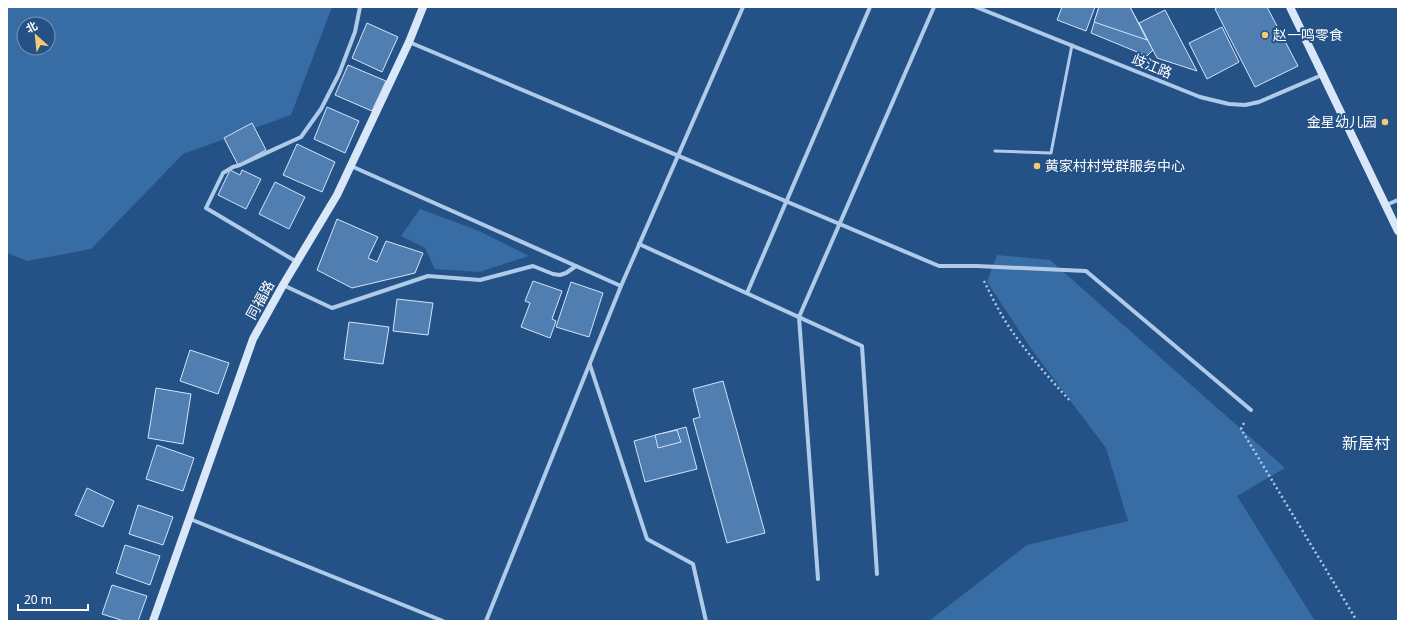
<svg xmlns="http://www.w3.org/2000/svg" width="1405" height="628" viewBox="0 0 1405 628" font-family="'Noto Sans','Noto Sans SC',sans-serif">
<rect width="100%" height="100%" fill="#245287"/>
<g fill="#386ca4" fill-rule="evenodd">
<path d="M7,7H332L291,115L183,154L91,249L27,261L7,253ZM24,24H48V48H24Z"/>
<path d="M420,209L477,230L529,256L479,272L435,269L425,248L401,236Z"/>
<path d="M997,255L1050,260L1285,468L1237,496L1315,621H929L1027,545L1128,521L1106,448L1032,350L987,282Z"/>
</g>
<g fill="#507eb1" stroke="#d3e4f7">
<path d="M1062,7H1095L1086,31L1057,20Z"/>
<path d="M1099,7H1130L1153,50L1147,56L1091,33Z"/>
<path d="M1099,7H1130L1147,40L1094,22Z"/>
<path d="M1218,7H1267L1298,66L1255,87L1215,9Z"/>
<path d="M1165,10L1197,71L1157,58L1139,23Z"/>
<path d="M367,23L398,37L382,72L352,58Z"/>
<path d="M1222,27L1239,62L1207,79L1189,43Z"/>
<path d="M348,65L386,81L372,111L335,95Z"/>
<path d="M327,107L359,121L345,153L314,139Z"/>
<path d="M252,123L266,150L238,165L224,138Z"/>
<path d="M297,144L335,162L322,192L283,175Z"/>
<path d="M230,170L240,175L242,170L261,179L246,209L218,195Z"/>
<path d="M275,182L305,197L289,229L259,214Z"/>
<path d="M337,219L378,237L368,258L377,262L386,241L423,253L415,273L352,288L317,270Z"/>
<path d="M533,281L562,291L552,319L556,321L550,338L521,327L530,303L525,301Z"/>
<path d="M571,282L603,293L589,337L556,327Z"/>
<path d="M397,299L433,303L428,335L393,331Z"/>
<path d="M349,322L389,327L383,364L344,359Z"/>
<path d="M190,350L229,363L218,394L180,381Z"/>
<path d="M723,381L765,533L727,543L693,419L700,417L693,389Z"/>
<path d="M156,388L191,394L183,444L148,438Z"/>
<path d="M686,427L697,469L645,482L634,441Z"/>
<path d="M677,430L681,442L658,448L655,435Z"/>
<path d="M157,445L194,458L183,491L146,479Z"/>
<path d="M87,488L114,501L103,527L75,515Z"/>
<path d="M138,505L173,517L163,545L129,534Z"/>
<path d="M125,545L160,556L150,585L116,573Z"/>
<path d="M112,585L147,596L138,621H124L102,614Z"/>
</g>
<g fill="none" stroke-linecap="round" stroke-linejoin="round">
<g stroke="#afcbe9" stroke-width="2.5" stroke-dasharray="2 3" stroke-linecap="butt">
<path d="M984,281C993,299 1002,318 1014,334C1031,358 1051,380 1071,402"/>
<path d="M1244,423L1241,429L1357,621"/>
</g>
<path stroke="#afcbe9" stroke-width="3" d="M995,151L1051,153L1072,45"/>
<g stroke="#afcbe9" stroke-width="4">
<path d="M976,7L1200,97L1229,104L1245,105L1259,102L1322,75"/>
<path d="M409,42L939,266H977L1086,271L1251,410"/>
<path d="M351,166L621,286"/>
<path d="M1386,205L1398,200"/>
<path d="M639,244L862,346L877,574"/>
<path d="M297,262L206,208L223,173L233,167L240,165L301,137L321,109L339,74L355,32L360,7"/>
<path d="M283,285L332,308L428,276L480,280L533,266L553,274L560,275L566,273L576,266"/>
<path d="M747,293L870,7"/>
<path d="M590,365L647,539L693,564L706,621"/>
<path d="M190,519L443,621"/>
<path d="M818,579L799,317L934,7"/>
<path d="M486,621L621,286L743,7"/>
</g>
<g stroke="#d9e7f8" stroke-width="8">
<path d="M1290,7L1398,231"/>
<path d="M153,621L253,339L283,285L337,195L409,42L423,7"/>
</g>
</g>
<g fill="#f4cb72" stroke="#245287" stroke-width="1.5">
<circle cx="1265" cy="35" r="4"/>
<circle cx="1385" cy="122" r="4"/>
<circle cx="1037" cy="166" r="4"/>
</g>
<g text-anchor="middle" stroke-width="4" stroke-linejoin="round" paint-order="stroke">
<g font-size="14" fill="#fff" stroke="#245287" text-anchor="start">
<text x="1273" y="40">赵一鸣零食</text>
<text x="1377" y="127" text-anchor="end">金星幼儿园</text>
<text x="1045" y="171">黄家村村党群服务中心</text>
</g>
<g font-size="14" fill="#fff" stroke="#245287">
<text transform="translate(1152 66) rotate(22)" y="5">歧江路</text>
<text transform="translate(260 300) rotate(-61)" y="5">同福路</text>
</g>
<g font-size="16" fill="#fff" stroke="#245287">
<text x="1366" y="449">新屋村</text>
</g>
</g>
<rect width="1405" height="628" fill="none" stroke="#ffffff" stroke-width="16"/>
<g transform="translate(36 36) rotate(333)"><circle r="19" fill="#245287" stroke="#7c97b7"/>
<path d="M0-3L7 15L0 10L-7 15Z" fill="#f4cb72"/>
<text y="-6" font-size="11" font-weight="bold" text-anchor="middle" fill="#ffffff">北</text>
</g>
<path d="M18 604v6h70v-6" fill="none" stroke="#ffffff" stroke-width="2"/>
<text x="24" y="604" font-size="12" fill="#ffffff" stroke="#245287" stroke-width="3" paint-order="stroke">20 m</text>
</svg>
